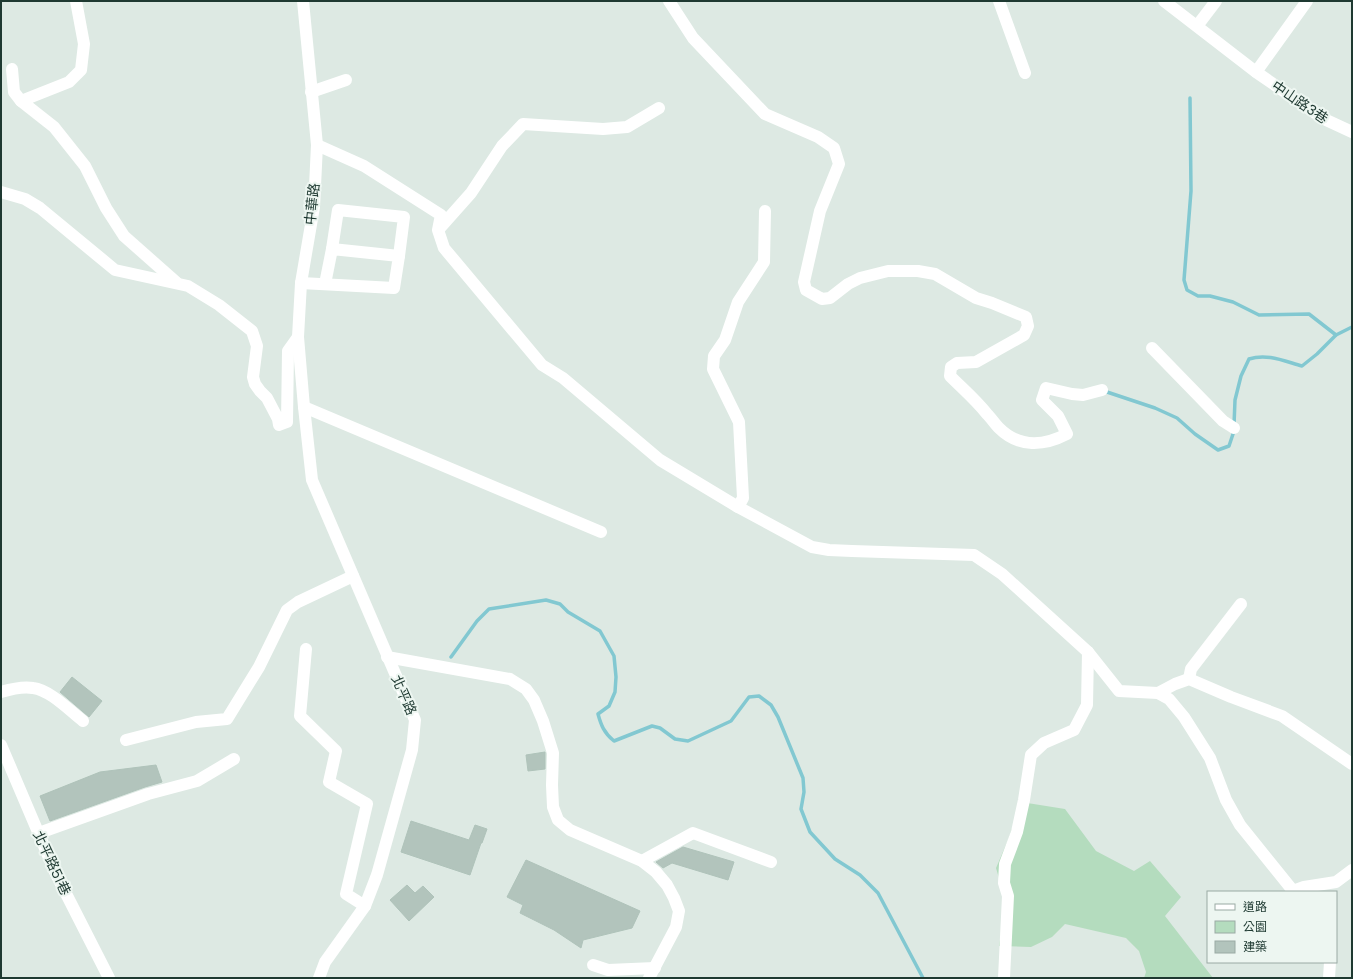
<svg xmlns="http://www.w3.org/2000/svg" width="1353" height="979" viewBox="0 0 1353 979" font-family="Poppins,'Noto Sans TC',sans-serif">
<rect width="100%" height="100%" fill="#dde9e3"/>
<path fill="#b4dcbe" d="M1021,802L1065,809L1096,851L1134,871L1150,861L1181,897L1165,916L1213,978H1144L1146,972L1139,951L1126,938L1065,924L1052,937L1031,947L999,946L1003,921L1004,895L996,868L1008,840Z"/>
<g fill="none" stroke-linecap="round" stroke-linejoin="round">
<g stroke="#82c8d1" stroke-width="3.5">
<path d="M1190,98L1191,191L1184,280L1187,290L1198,296H1210L1233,302L1259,315L1309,314L1336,335"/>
<path d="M1104,391L1155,408L1177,418L1195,434L1218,450L1229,446L1234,431"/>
<path d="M1234,425L1235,400L1241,376L1249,359C1267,353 1284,361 1302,366L1317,354L1336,335L1352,327"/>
<path d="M451,657L477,621L489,609L546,600L560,604L568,612L600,631L614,656L616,677L615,692L609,706L598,714C601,725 604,733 614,741L652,726L660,728L675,739L688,741L731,721L749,697L759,696L771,705L778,717L803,778L804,792L801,809L810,832L835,859L860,875L878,893L923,978"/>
</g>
</g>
<g fill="#b2c4bc" stroke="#afc3ba">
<path d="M72,677L102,701L89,717L60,692Z"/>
<path d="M545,752V769L528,771L526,755Z"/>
<path d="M156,765L162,782L145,787L50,821L40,796L100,772Z"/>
<path d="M411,821L469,840L475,825L487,829L482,843H481L470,875L401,852Z"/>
<path d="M683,847L734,862L728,880L672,863L663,868L656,862Z"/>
<path d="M526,860L640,911L632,928L583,940L581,948L554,930L520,913L523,905L507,897Z"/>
<path d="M407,885L415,893L423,886L434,897L409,921L390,900Z"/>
</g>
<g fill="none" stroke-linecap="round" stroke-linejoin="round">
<g stroke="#fff" stroke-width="12">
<path d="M76,1L84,44L81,70L69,82L21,101L54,127L85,166L106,208L124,236L176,282"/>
<path d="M303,1L317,145L314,207L301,283L298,337L304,407L312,480L415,720L412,750L377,875L365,906L325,962L319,978"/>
<path d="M669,1L693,38L765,114L818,137L834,148L839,164L820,211L804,282L806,290L822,299L830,298L848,284L860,278L888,271H918L935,274L976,298L992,303L1026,317L1028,326L1024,335L976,362L957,363L951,367L950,376C963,389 976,400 987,414C991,418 995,424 999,428C1019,448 1044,446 1067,434L1058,416L1042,400L1046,388L1072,394L1083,395L1102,390"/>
<path d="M999,1L1025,73"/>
<path d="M1164,1L1256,72L1324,119L1352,132"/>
<path d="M1197,26L1216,1"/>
<path d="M12,69L14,92L21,101"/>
<path d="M1256,72L1307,1"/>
<path d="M311,92L346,80"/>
<path d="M317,145L364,166L441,215L438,230L444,248L542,365L563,378L660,460L738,507L812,547L829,550L852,551L974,555L1002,574L1088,652L1119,691L1158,693L1169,699L1184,717L1210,758L1226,800L1240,825L1294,892"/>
<path d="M1,192L25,199L40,208L115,270L188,286L219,305L252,331L257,346L253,377L255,384L260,391L267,398L278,419L279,425L287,422L288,351L298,337"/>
<path d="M439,229L471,193L502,146L523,124L603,129L627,127L659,108"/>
<path d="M332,249L338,210L404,217L399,256"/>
<path d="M301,283L394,288L399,256L332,249L325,284"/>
<path d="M1152,348L1223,421L1234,428"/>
<path d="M304,407L601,532"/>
<path d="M738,507L743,498L739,422L713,369L714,356L725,340L738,302L764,262L765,211"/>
<path d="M306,649L300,716L336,751L329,782L367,804L346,894L365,906"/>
<path d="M387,657L510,679L526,689L534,700L543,721L553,753L552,785L553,807L558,820L570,830L642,861L656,872L667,885L674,898L679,911L676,927L649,978"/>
<path d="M1189,679L1191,669L1241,604"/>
<path d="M1,692C11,689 22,686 33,688C50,690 69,710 83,721"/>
<path d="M1158,693L1175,684L1189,679L1231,697L1282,716L1352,764"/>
<path d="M126,740L196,722L227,719L259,667L287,610L298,602L353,576"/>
<path d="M1,745L55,872L109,978"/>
<path d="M39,833L148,794L197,781L234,759"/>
<path d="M642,861L693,833L771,862"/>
<path d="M1293,891L1304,887L1336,882L1352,870"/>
<path d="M593,965L608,970L655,968"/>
<path d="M1004,978L1008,896L1004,883L1005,864L1017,832L1024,800L1031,755L1044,743L1074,730L1087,705L1088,652"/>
<path d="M1329,978L1330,962"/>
</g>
</g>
<g text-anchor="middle" stroke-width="4" stroke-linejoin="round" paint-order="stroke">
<g font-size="14" fill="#1e3931" stroke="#edf6f1">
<text transform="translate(1300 102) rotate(34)" y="5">中山路3巷</text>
<text transform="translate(312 204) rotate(-84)" y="5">中華路</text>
<text transform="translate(404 695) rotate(66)" y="5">北平路</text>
<text transform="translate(52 863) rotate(65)" y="5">北平路51巷</text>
</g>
</g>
<rect width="1353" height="979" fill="none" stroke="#1e3931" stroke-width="4"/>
<rect x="1207" y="891" width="130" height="72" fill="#edf6f1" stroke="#9aaaa4"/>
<rect x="1215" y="904" width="20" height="6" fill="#ffffff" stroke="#9aaaa4"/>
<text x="1243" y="911" font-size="12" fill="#1e3931">道路</text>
<rect x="1215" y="921" width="20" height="12" fill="#b4dcbe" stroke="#9aaaa4"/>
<text x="1243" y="931" font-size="12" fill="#1e3931">公園</text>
<rect x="1215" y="941" width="20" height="12" fill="#b2c4bc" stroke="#9aaaa4"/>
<text x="1243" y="951" font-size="12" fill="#1e3931">建築</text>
</svg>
